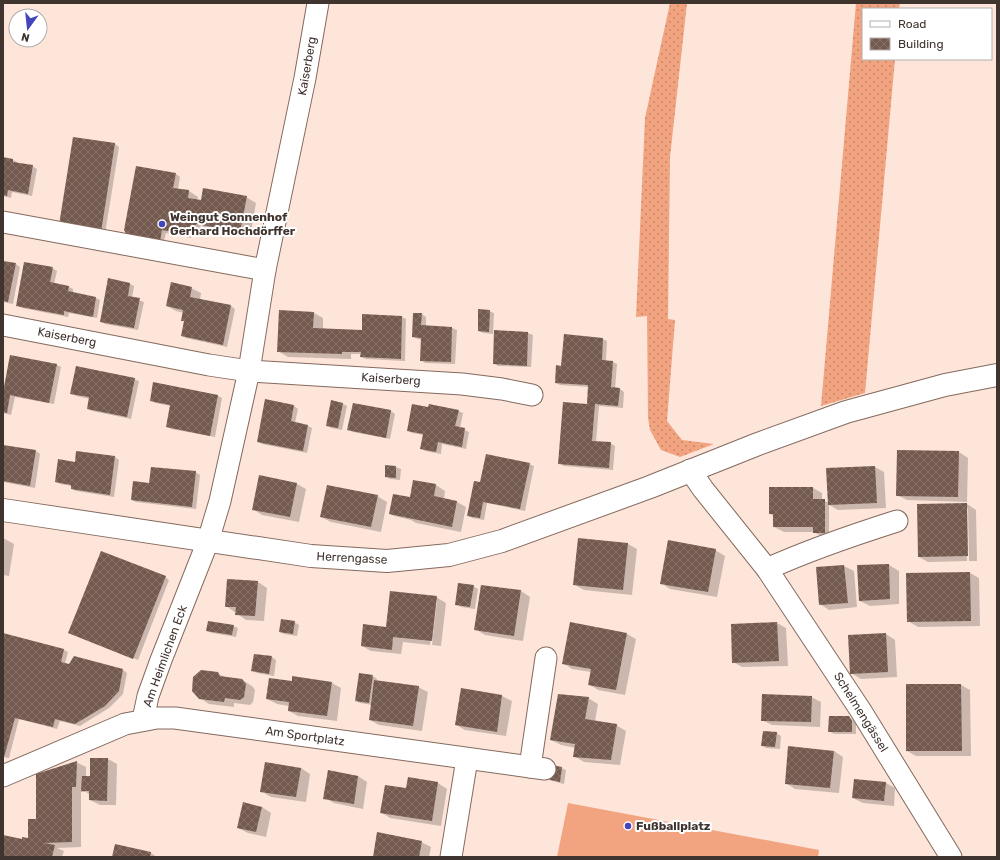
<svg xmlns="http://www.w3.org/2000/svg" width="1000" height="860" viewBox="0 0 1000 860" font-family="Rubik,sans-serif">
<defs>
<pattern id="grass-dots" width="8" height="8" patternUnits="userSpaceOnUse"><rect width="8" height="8" fill="#f2a481"/><path d="M2 2h.1M6 6h.1" fill="none" stroke="#c5866a" stroke-width="1.8" stroke-linecap="round"/></pattern>
<pattern id="building-cross-hatch" width="8" height="8" patternUnits="userSpaceOnUse"><rect width="8" height="8" fill="#73594e"/><path d="M0 0l8 8M0 8l8-8" fill="none" stroke="#88736b"/></pattern>
</defs>
<rect width="100%" height="100%" fill="#fee5da"/>
<g fill="url(#grass-dots)">
<path d="M670,3H687L670,157L668,319L675,320L667,421L682,440L714,444L680,457L661,450L650,430L648,418L647,316L636,317L645,118Z"/>
<path d="M856,3H900L899,9H863V59H895L865,393L821,406Z"/>
</g>
<path fill="#f2a481" d="M568,803L819,850L818,857H557Z"/>
<g fill="#0003">
<path d="M74,138L115,144L119,147L105,234L64,227Z"/>
<path d="M3,158L13,160L17,162V163L32,166L37,169L32,196L12,192L11,198L3,196Z"/>
<path d="M176,174L180,177L178,189L189,191L198,197L197,200L246,197L256,203L250,237L207,229L201,225L199,236L191,234V238L166,233L164,241L130,234Z"/>
<path d="M3,262L16,264L20,267L13,304L3,302Z"/>
<path d="M52,268L57,271L54,284L69,287L73,289V293L96,298L100,300L97,318L69,313L68,317L22,308L17,305Z"/>
<path d="M109,280L130,284L134,286L132,298L144,302L138,330L105,324L101,321Z"/>
<path d="M191,288L201,293L200,300L231,306L235,309L227,347L186,338L182,336L185,322L182,320L184,313L176,311L167,306Z"/>
<path d="M489,311L494,313L493,334L483,333L479,331Z"/>
<path d="M314,313L323,318V329L363,331V315L402,317L406,319L405,361L366,359L361,357L362,354H351V359L288,357L278,351Z"/>
<path d="M422,314L426,317V327L452,328L457,330L455,364L425,363L421,360L422,340L418,339L413,337Z"/>
<path d="M495,331L528,333L533,335L531,367L498,366L494,363Z"/>
<path d="M603,339L607,341L606,361L613,362L617,364L615,389H620L624,392L623,408L599,406L596,442L610,443L615,446L613,470L564,466L559,463L588,405L589,387L560,385L556,383L562,367Z"/>
<path d="M57,365L61,367L54,404L15,397L11,415L3,413V388H5Z"/>
<path d="M134,379L139,381L131,419L92,411L88,409L90,399L76,396L71,393Z"/>
<path d="M154,383L218,396L222,398L215,437L171,429L167,426L171,406L155,403L151,400Z"/>
<path d="M266,401L294,406L298,409L295,423L308,426L312,428L307,453L262,444L258,441Z"/>
<path d="M343,404L347,406L342,430L331,428L327,425Z"/>
<path d="M353,404L391,411L395,414L390,439L353,432L348,430Z"/>
<path d="M429,408L458,411L463,413L460,428L469,432L466,449L442,444L441,454L425,451L421,448L424,435L412,433L408,430Z"/>
<path d="M3,446L36,451L40,454L35,488L3,482Z"/>
<path d="M77,452L115,457L119,460L114,497L76,491L72,489V486L60,484L56,482L76,463Z"/>
<path d="M959,452L968,458L967,502L907,500L897,495Z"/>
<path d="M529,464L534,466L525,511L487,503L484,520L472,518L468,515L481,483Z"/>
<path d="M386,466L396,467L401,469L400,480L390,479L386,477Z"/>
<path d="M875,467L884,472L886,508L838,510L829,505V535H819L814,532H784L774,527V516L770,514L813,488L822,493V500L829,503Z"/>
<path d="M195,472L200,475L196,509L136,502L132,500L150,484Z"/>
<path d="M414,481L436,485L445,491L444,499L457,502L466,507L461,532L416,523L411,520L394,516L390,514L410,499Z"/>
<path d="M297,484L306,489L299,522L262,515L253,509Z"/>
<path d="M377,496L387,502L381,532L331,522L321,517Z"/>
<path d="M967,504L976,510L977,561H969L968,508H966L967,561L928,562L919,557Z"/>
<path d="M3,538L14,544L9,576L3,575Z"/>
<path d="M628,544L637,549L632,595L584,590L575,585Z"/>
<path d="M715,550L725,556L717,597L670,589L661,583Z"/>
<path d="M889,565L899,571V604L870,606L860,601L858,566Z"/>
<path d="M844,566L854,571L857,607L829,610L820,604L817,568Z"/>
<path d="M970,573L979,578L980,626L918,627L908,621Z"/>
<path d="M165,577L169,580L138,660L69,633Z"/>
<path d="M258,582L267,588L264,621L246,620L226,606Z"/>
<path d="M473,586L478,589L475,609L461,607L456,604Z"/>
<path d="M482,586L521,591L530,597L523,641L485,635L475,629Z"/>
<path d="M436,597L446,603L441,646L432,645L437,600H435L430,645L403,642L401,654L371,651L362,646L387,628Z"/>
<path d="M294,622L299,625L297,636L284,634L280,632Z"/>
<path d="M777,623L786,628L788,666L742,667L733,662Z"/>
<path d="M233,626L238,628L236,637L212,633L207,631Z"/>
<path d="M3,634L64,650L68,652L65,664L70,665L75,657L123,670L127,673L123,694L109,708L80,726L60,721L57,729L19,719L9,758L3,757Z"/>
<path d="M627,634L636,639L625,695L598,690L589,684L591,672L572,669L563,663Z"/>
<path d="M886,634L895,640L897,677L861,679L851,673L849,636Z"/>
<path d="M272,657L276,660L274,676L257,673L252,671Z"/>
<path d="M217,673L226,678L242,680L252,686L255,690L253,702L250,705L234,703V707L209,704L200,698Z"/>
<path d="M373,676L377,679V681L418,687L428,692L422,731L379,725L370,720L372,705L360,703L356,701Z"/>
<path d="M293,682L332,683L341,688L337,721L298,716L289,711V706L277,704L267,699Z"/>
<path d="M961,685L970,690L971,756H916L907,751Z"/>
<path d="M462,689L502,696L512,701L506,736L465,730L456,725Z"/>
<path d="M811,697L821,702L820,727L772,725L762,720Z"/>
<path d="M588,698L598,704L595,721L616,725L626,731L620,765L584,762L574,756L576,748L561,745L551,740Z"/>
<path d="M849,717L853,720L856,724V734H834L829,731Z"/>
<path d="M776,733L781,736L780,749L766,748L762,745Z"/>
<path d="M834,751L843,757L839,793L795,789L786,783Z"/>
<path d="M108,759L117,764L116,805H100L90,800V795L86,792H81V847L57,848L64,851L62,857H3V836L23,841L29,840L37,820L76,762L86,767V777H91Z"/>
<path d="M301,768L310,774L306,802L271,797L261,791Z"/>
<path d="M561,768L566,770L564,784L556,782L551,780Z"/>
<path d="M329,771L358,776L367,782L363,809L334,803L325,798Z"/>
<path d="M409,778L438,783L447,789L441,826L390,818L381,812L407,790Z"/>
<path d="M855,780L886,783L895,788L894,806L863,803L853,798Z"/>
<path d="M262,807L271,813L266,837L248,833L238,828Z"/>
<path d="M421,842L431,847L429,857H374Z"/>
<path d="M151,853L157,857H113Z"/>
</g>
<g fill="url(#building-cross-hatch)">
<path d="M73,137L115,143L101,232L59,225Z"/>
<path d="M3,157L13,159V162L33,165L28,194L8,190L7,196L3,195Z"/>
<path d="M136,166L176,173L173,188L189,190L188,198L201,200L203,188L247,196L240,232L196,224L194,236L162,230L160,241L127,235L124,230Z"/>
<path d="M3,261L16,263L8,302L3,301Z"/>
<path d="M24,262L53,267L50,282L69,286L68,291L96,297L93,317L64,311V315L16,306Z"/>
<path d="M108,278L130,283L128,296L140,298L134,328L100,322Z"/>
<path d="M171,282L192,287L190,297L231,305L223,345L181,336L184,321H181L183,310L166,306Z"/>
<path d="M478,309L490,310L489,332L478,331Z"/>
<path d="M279,310L314,312L313,328L362,330V314L402,316L401,359L360,357L361,352H342V354L277,352Z"/>
<path d="M413,313H422L421,325L452,327L451,362L420,361L421,338L412,337Z"/>
<path d="M494,330L528,332L527,366L493,364Z"/>
<path d="M564,334L603,338L602,360L613,361L611,387L620,388L618,406L595,404L592,441L611,442L609,468L558,464L563,402L587,404L588,385L555,383L556,365L561,366Z"/>
<path d="M10,355L57,364L49,403L10,395L7,413L3,412V387H4Z"/>
<path d="M76,366L135,378L127,417L87,409L89,397L70,394Z"/>
<path d="M153,382L218,395L210,436L166,427L170,405L150,401Z"/>
<path d="M265,399L294,405L291,421L308,425L303,451L257,442Z"/>
<path d="M331,400L343,403L338,428L326,426Z"/>
<path d="M353,403L391,410L386,438L347,430Z"/>
<path d="M412,404L428,407L429,404L459,410L455,426L465,428L462,447L438,442L436,452L420,449L423,434L407,431Z"/>
<path d="M3,445L36,450L30,486L3,481Z"/>
<path d="M897,450L959,451L958,497L896,496Z"/>
<path d="M76,451L115,456L110,495L71,489V485L55,482L58,459L75,462Z"/>
<path d="M486,454L530,463L520,509L483,502L480,518L467,516L474,481L480,482Z"/>
<path d="M385,465L396,466V478L385,477Z"/>
<path d="M875,466L877,503L828,505L826,468Z"/>
<path d="M151,467L196,471L192,507L131,500L133,481L149,483Z"/>
<path d="M259,475L297,483L290,517L252,510Z"/>
<path d="M413,480L436,484L434,496L457,501L452,527L389,514L393,494L410,497Z"/>
<path d="M327,485L378,495L371,527L320,517Z"/>
<path d="M769,487H813V499H825V533H813V527H773V514H769Z"/>
<path d="M967,503L968,556L918,557L917,504Z"/>
<path d="M578,538L628,543L623,590L573,585Z"/>
<path d="M668,540L716,549L708,592L660,584Z"/>
<path d="M101,551L166,576L133,659L68,633Z"/>
<path d="M889,564L890,599L859,601L857,565Z"/>
<path d="M844,565L848,603L819,605L816,567Z"/>
<path d="M970,572L971,621L907,622L906,573Z"/>
<path d="M227,579L258,581L255,616L235,615L236,607H225Z"/>
<path d="M458,583L474,585L470,607L455,605Z"/>
<path d="M481,585L521,590L514,636L474,630Z"/>
<path d="M390,591L437,596L432,641L393,637L392,650L361,646L363,624L386,627Z"/>
<path d="M281,619L295,621L293,634L279,632Z"/>
<path d="M208,621L234,625L232,635L206,631Z"/>
<path d="M570,622L627,633L616,690L588,685L591,669L562,664Z"/>
<path d="M777,622L779,661L732,663L731,624Z"/>
<path d="M3,633L64,649L61,662L69,664L74,656L123,669L119,691L105,706L75,724L55,719L53,727L15,718L4,757L3,756Z"/>
<path d="M886,633L888,672L850,674L848,635Z"/>
<path d="M254,654L272,656L269,674L251,671Z"/>
<path d="M201,670L218,672L220,676L242,679L246,684L244,697L240,700L225,698L224,702L199,699L192,691L193,677Z"/>
<path d="M359,673L373,675L369,703L355,701Z"/>
<path d="M292,676L332,682L327,716L288,711L289,702L266,699L269,678L292,681Z"/>
<path d="M374,680L419,686L413,726L369,720Z"/>
<path d="M906,684H961L962,751H906Z"/>
<path d="M461,688L502,695L497,732L455,725Z"/>
<path d="M558,694L589,697L585,719L617,724L611,760L573,757L575,744L550,740Z"/>
<path d="M762,694L812,696L811,722L761,721Z"/>
<path d="M829,716H849L852,721V732H828Z"/>
<path d="M763,731L777,732L775,747L761,746Z"/>
<path d="M788,746L834,751L830,788L785,784Z"/>
<path d="M90,758H108L107,801L89,800V791H81L82,776H90Z"/>
<path d="M77,761L76,787H72V842L44,843L55,845L52,857H3V835L22,839V837L28,838V819H36V774Z"/>
<path d="M265,762L301,768L296,797L260,792Z"/>
<path d="M552,765L562,767L560,782L550,780Z"/>
<path d="M328,770L358,776L354,804L323,799Z"/>
<path d="M408,777L438,782L432,821L380,813L385,785L406,788Z"/>
<path d="M854,779L886,782L884,801L852,798Z"/>
<path d="M243,802L262,807L256,832L237,828Z"/>
<path d="M377,832L422,841L419,857H373Z"/>
<path d="M115,844L151,852L150,857H112Z"/>
</g>
<g fill="none" stroke-linecap="round" stroke-linejoin="round">
<defs>
<g id="minor">
<path d="M3,222L265,270"/>
<path d="M3,325L209,365L249,371L462,384L502,389L532,395"/>
<path d="M690,470L703,489L767,569L861,711L951,857"/>
<path d="M767,569C809,550 853,535 897,521"/>
<path d="M143,720L148,696L161,660L208,541L220,501L249,371L265,270L305,78L318,3"/>
<path d="M530,767L546,658"/>
<path d="M3,776L125,724L157,718H175L545,769"/>
<path d="M451,857L467,759"/>
</g>
<path id="tertiary" d="M3,510L311,556L387,561L449,555L502,541L650,487L758,444L846,412L945,385L997,375"/>
</defs>
<use href="#minor" stroke="#84695d" stroke-width="23"/>
<use href="#tertiary" stroke="#84695d" stroke-width="24"/>
<use href="#minor" stroke="#fff" stroke-width="21"/>
<use href="#tertiary" stroke="#fff" stroke-width="22"/>
</g>
<g fill="#4346bb" stroke="#fff" stroke-width="1.5">
<circle cx="162" cy="224" r="4"/>
<circle cx="628" cy="826" r="4"/>
</g>
<g text-anchor="middle" stroke-width="4" stroke-linejoin="round" paint-order="stroke">
<g font-size="12" fill="#40342f" stroke="#fff">
<text transform="translate(307 66) rotate(-80)" y="4">Kaiserberg</text>
<text transform="translate(67 337) rotate(11)" y="4">Kaiserberg</text>
<text transform="translate(391 379) rotate(4)" y="4">Kaiserberg</text>
<text transform="translate(352 558) rotate(3)" y="4">Herrengasse</text>
<text transform="translate(165 656) rotate(-70)" y="4">Am Heimlichen Eck</text>
<text transform="translate(861 712) rotate(58)" y="4">Schelmengässel</text>
<text transform="translate(305 736) rotate(8)" y="4">Am Sportplatz</text>
</g>
<g font-size="12" font-weight="bold" fill="#40342f" stroke="#fff" text-anchor="start">
<text x="170" y="221">Weingut Sonnenhof<tspan x="170" dy="14">Gerhard Hochdörffer</tspan></text>
<text x="636" y="830">Fußballplatz</text>
</g>
</g>
<rect width="1000" height="860" fill="none" stroke="#40342f" stroke-width="8"/>
<rect x="862" y="8" width="130" height="52" fill="#ffffff" stroke="#b3aeac"/>
<rect x="870" y="21" width="20" height="6" fill="#ffffff" stroke="#b3aeac"/>
<text x="898" y="28" font-size="12" fill="#40342f">Road</text>
<rect x="870" y="38" width="20" height="12" fill="url(#building-cross-hatch)" stroke="#b3aeac"/>
<text x="898" y="48" font-size="12" fill="#40342f">Building</text>
<g transform="translate(28 28) rotate(195)"><circle r="19" fill="#ffffff" stroke="#b3aeac"/>
<path d="M0-3L7 15L0 10L-7 15Z" fill="#4346bb"/>
<text y="-6" font-size="11" font-weight="bold" text-anchor="middle" fill="#40342f">N</text>
</g>
</svg>
